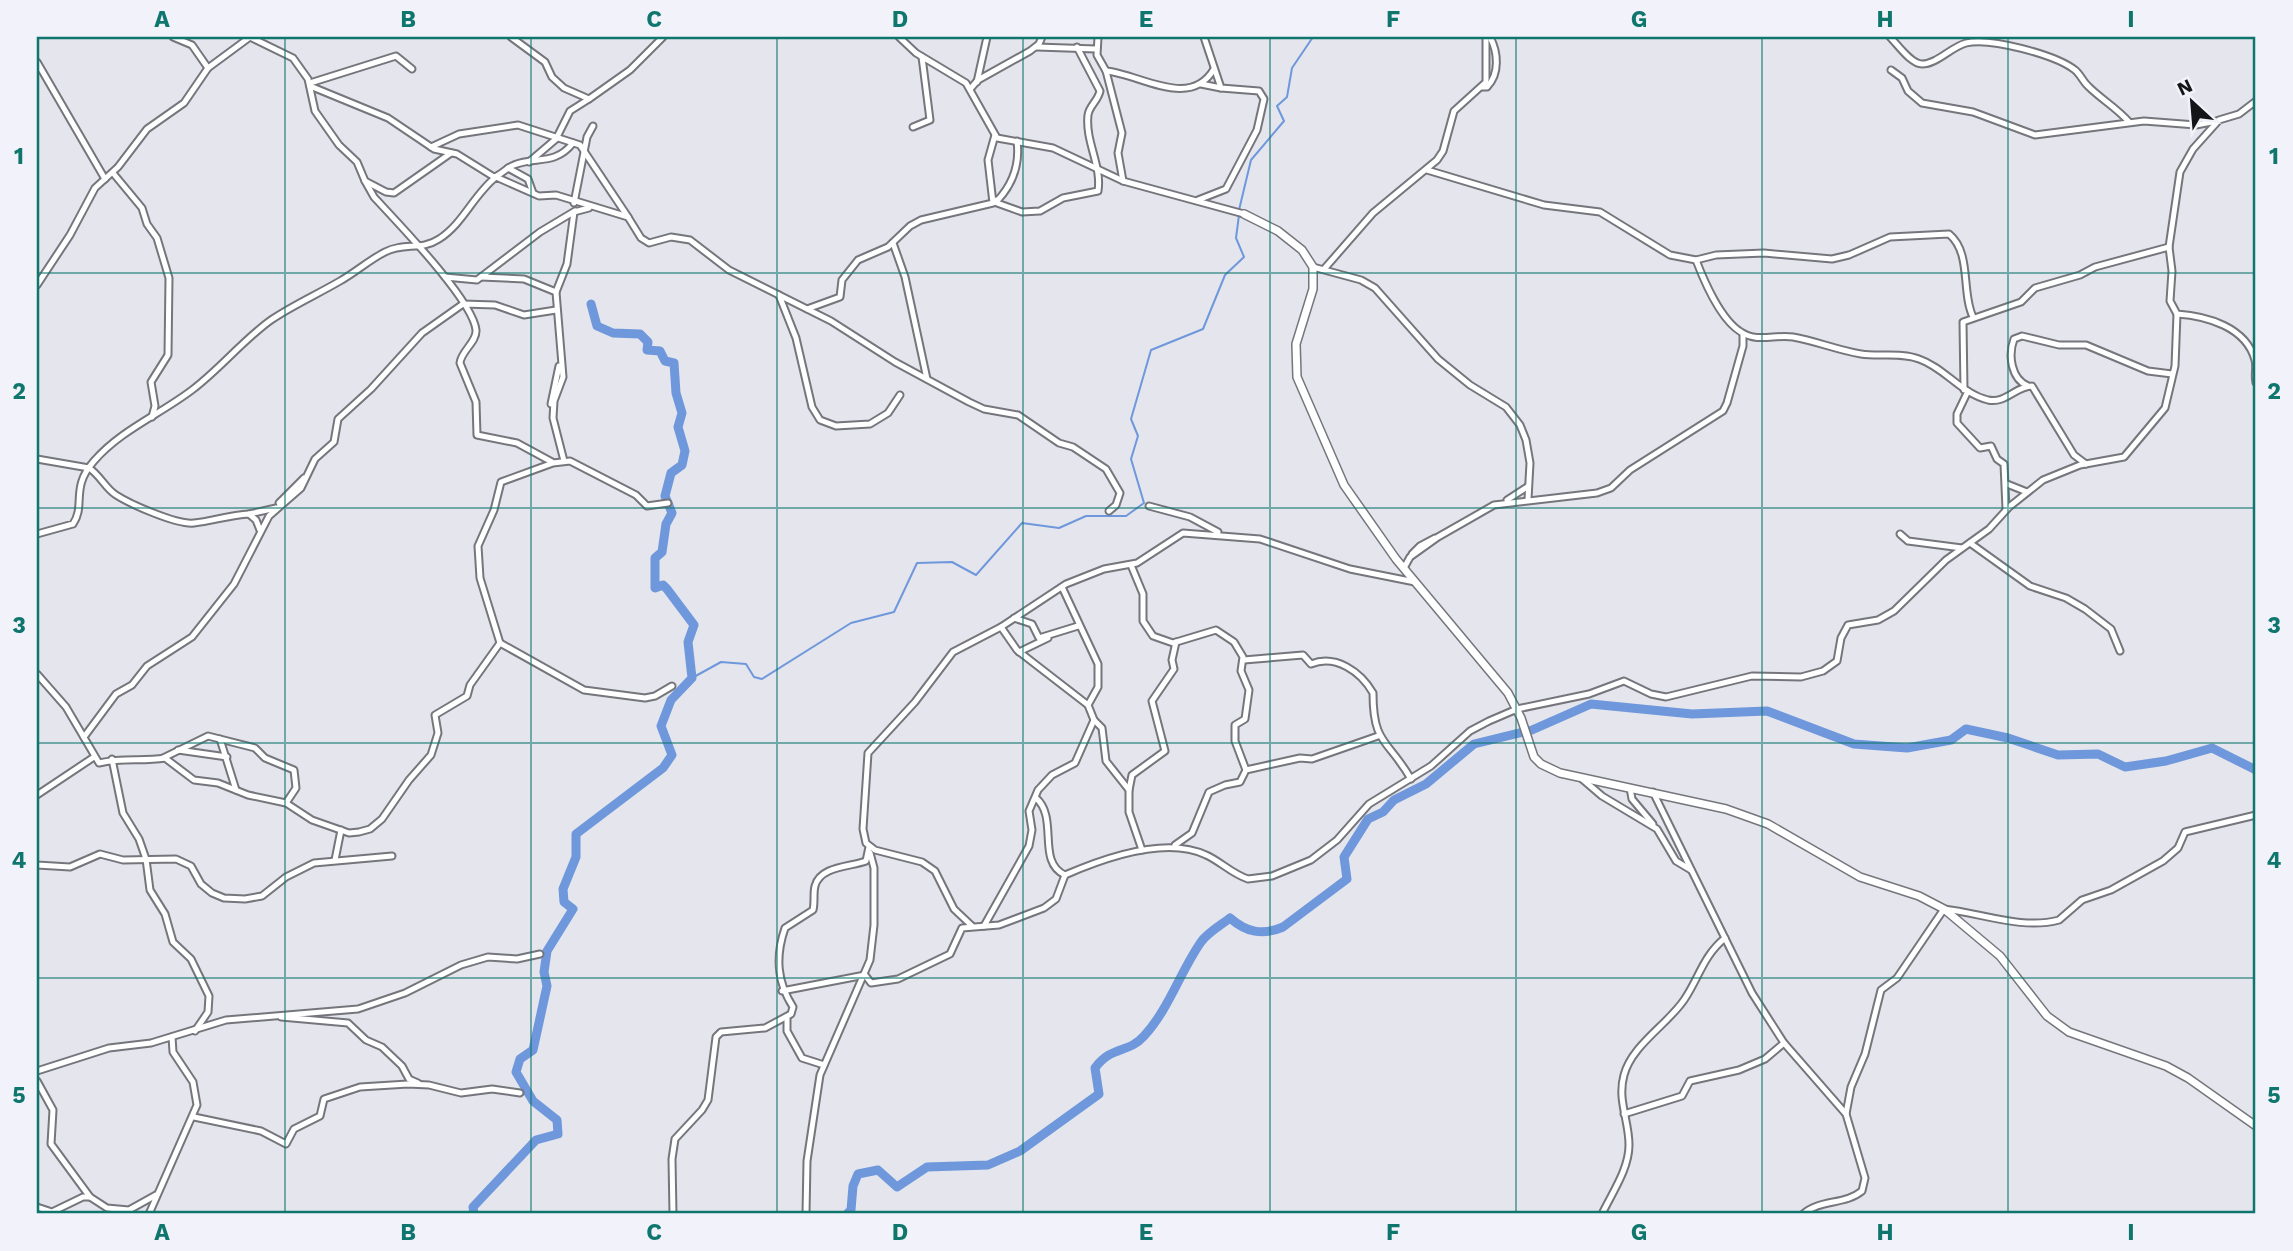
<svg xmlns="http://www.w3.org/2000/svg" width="2293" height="1251" viewBox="0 0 2293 1251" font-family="'Work Sans',sans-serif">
<rect width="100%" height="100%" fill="#e5e5ed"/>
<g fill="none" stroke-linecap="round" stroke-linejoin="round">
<g stroke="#6e98db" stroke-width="2">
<path d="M1239,210L1251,160L1284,121L1277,106L1287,97L1292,68L1313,37"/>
<path d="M692,678L721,662L746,664L754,677L762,679L851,623L894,612L917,563L952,562L976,575L1022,523L1059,528L1086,516H1126L1144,503L1131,459L1138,436L1131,419L1151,350L1203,329L1225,275L1244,257L1236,238L1239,215"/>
</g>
<g stroke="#6e98db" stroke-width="9">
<path d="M474,1214L473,1207L536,1140L558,1134L557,1120L533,1101L516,1072L520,1059L533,1050L547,986L544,972L547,951L573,909L564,902L563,889L576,857V834L663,768L672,755L661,726L671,700L692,678L688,642L694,625L667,589L663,585L655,588V558L662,552L666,524L672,513L665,496L671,473L682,465L685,451L678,427L682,413L676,393L674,363L665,361L660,351L647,350L648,342L640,334L613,333L597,326L591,304"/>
<path d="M847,1214L851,1210L853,1186L858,1174L878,1170L897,1187L927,1167L988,1165L1020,1151L1099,1094L1095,1068C1112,1045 1128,1054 1144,1036C1169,1009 1180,972 1201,942C1207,933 1221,925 1230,918C1246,932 1262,936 1283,927L1347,879L1344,857L1368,819L1383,812L1394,800L1426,784L1474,744L1532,730L1591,704L1692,714L1767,711L1854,744L1907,748L1951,740L1966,729L2008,738L2058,755L2098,754L2125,767L2166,761L2212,748L2256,770"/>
</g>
<defs>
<g id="street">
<path d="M173,37L192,45L208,68"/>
<path d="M511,37L545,62L552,77L564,88L589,99L630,70L663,37"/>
<path d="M899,37L916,53L966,83L997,138L1053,148L1123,181L1244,214"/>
<path d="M1098,37L1097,55L1106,71L1122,133L1118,153L1123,181"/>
<path d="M1890,37C1898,45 1911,64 1922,64C1937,64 1951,47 1966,43C1990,37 2056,55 2075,70C2081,75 2083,82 2089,87C2101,99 2117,108 2129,122"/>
<path d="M1037,47L1096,49"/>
<path d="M37,62L105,179"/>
<path d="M1891,70L1902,78L1908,91L1922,103L1973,112L2035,135L2144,121L2196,125L2217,121"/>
<path d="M1106,71C1140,74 1190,110 1214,69"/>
<path d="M977,82L987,37"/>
<path d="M310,83L396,56L412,69"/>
<path d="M1201,84L1221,88"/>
<path d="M310,86L388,118L434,149L457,154L494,177C501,175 506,168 514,165C535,156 555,166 573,143"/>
<path d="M1482,87H1487C1500,74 1498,52 1490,37"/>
<path d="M971,88L978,80L1030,51L1039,44L1042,37"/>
<path d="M2256,101L2239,114L2219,120L2193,149L2180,172L2169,247L2172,271L2170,301L2177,314C2207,316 2246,327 2255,360C2257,368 2254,375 2256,383"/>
<path d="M913,127L930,120L922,57"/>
<path d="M431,147L459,134L518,125L580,145L628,217"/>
<path d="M529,162L556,139L570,111L589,99"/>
<path d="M508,168L528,179L533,193"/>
<path d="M1427,170L1544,205L1600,212L1670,255L1696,260L1716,255L1764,253L1832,259L1849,255L1890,237L1949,234C1972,253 1961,292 1973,317"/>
<path d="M113,173L142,208L147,224L157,238L169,278L168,355L151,382L155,406L152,417"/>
<path d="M365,181L374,197C396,221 473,300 476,330C477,342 461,351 460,363L476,402L477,435L517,443L552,462"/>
<path d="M996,200L997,203L1022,212L1040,211L1063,198L1098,191C1102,165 1085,142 1088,115C1089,106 1098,101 1100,91L1077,47"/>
<path d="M1198,200L1226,189L1257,130L1264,99L1259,91L1221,88L1204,37"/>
<path d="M997,201C1013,184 1020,164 1017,141"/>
<path d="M574,203L587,137L593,126"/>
<path d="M893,243L905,277L927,379"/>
<path d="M1696,260C1704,281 1721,320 1741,332C1758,343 1775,334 1793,337C1816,341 1837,350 1861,354C1879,357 1901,352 1919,359C1945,368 1960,393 1988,400C2006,404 2016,386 2032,386L2074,455L2086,464"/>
<path d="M1313,267L1361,280L1375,288L1438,359L1470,385L1506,407L1520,425L1526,440L1530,463L1528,499"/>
<path d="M1325,268L1373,213L1437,160L1443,151L1454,111L1486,82V37"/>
<path d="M445,277L477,280L540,232L575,211"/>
<path d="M481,277L524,279L556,292"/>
<path d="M37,285L70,235L95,188L118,167L147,129L184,103L208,68L250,37L293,58L308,79L315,111L339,145L357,162L365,181L386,192L394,193L451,153"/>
<path d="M779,295L796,338L812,407L820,420L836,426L870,424L888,413L900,395"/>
<path d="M807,309L840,297L842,280L858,260L888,247L910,226L921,220L993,203L988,160L995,135"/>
<path d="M2028,386C2011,379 2008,355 2014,339L2022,336L2059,345H2086L2148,371L2172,374"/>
<path d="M1964,390L1963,322L2021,302L2035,288L2080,275L2095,267L2169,247"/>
<path d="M1968,391L1957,414V423L1980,448L1991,446L1997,459L2004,464L2006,509"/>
<path d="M551,404L559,366"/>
<path d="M37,459L89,468C100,475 105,488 116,495C130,504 177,525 194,523C212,521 230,515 249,514L256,520L260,530"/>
<path d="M564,461L553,418L554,401L563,377L556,292L567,264L574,212L589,208"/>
<path d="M2007,484L2027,492"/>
<path d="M1507,500L1527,487"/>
<path d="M279,503L304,478"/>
<path d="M668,503L647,506L636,495L570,461L553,463L501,482L494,510L478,546L480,578L500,643L584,690L645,698L655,696L672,686"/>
<path d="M1149,506L1190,517L1218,532"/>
<path d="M249,514L276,508"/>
<path d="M37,534L73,524C86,505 70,488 94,461C121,430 159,415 192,390C220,369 243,340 271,320C293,305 318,294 340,281C356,272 369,260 385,252C404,242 421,251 439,239C463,224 474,194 496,177L539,196L556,195L628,217L641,238L649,243L671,237L690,240L729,270L831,321L895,362L969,402L984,409L1018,415L1059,443L1073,447L1106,469L1120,493L1116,505L1109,511"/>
<path d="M1900,534L1908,541L1962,548"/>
<path d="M1970,543L2030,586L2066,598L2085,609L2111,629L2120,651"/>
<path d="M1412,554L1420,546L1435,538"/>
<path d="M1131,565L1143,594V621L1153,636L1173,643L1216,630L1234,642L1243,657L1241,671L1249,690L1245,719L1235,725V741L1246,770"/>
<path d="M1404,568L1410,557L1438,537L1494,505L1597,493L1611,488L1630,470L1723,411L1727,403L1743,346V334"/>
<path d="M1014,618L1032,624L1039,638L1078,626"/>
<path d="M1001,627L1017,650L1088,705"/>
<path d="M1019,652L1048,638"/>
<path d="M1244,660L1303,655L1311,664C1336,654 1361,672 1373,693C1373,745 1388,739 1411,779"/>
<path d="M37,674L66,707L99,763C125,757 141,762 165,758L194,780L218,783L248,795L286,803L312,820L349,833L359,832L370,829L382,819L409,780L431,755L438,733L435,715L467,696L470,685L500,643"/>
<path d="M1094,720L1102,728L1106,761L1129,790V812L1142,850"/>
<path d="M84,737L116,694L132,685L147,666L192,637L234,584L269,516L301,488L315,459L334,442L338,419L371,389L422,333L463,304L495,305L524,315L556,310"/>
<path d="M220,739L236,790"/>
<path d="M178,750L227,757"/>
<path d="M163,758L208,736L255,748L265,758L294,770L296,788L286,803"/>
<path d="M112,759L123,813L139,839L146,859L150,890L165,914L173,942L191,959L209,996L208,1012L195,1031"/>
<path d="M1581,778L1602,796L1657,829L1676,861L1691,870"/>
<path d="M1630,788L1632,799L1653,824"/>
<path d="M1129,790L1132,775L1165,751L1152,701L1174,669L1172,660L1176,642"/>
<path d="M1653,792L1752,993L1784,1043L1846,1114"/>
<path d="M37,795L94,757"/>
<path d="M1036,798C1059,818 1036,862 1065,875"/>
<path d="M1175,845L1192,833L1209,792L1225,785L1240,782L1246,770L1300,758L1312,759L1378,736"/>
<path d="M335,860L341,830"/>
<path d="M37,865L70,867L100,854L123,860L176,859L191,866L201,884L212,893L224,898L245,899L262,896L286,877L314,863L392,856"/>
<path d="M972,926L954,909L935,871L922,862L875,850L866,843L863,829L868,753L915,702L953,652L1001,627L1066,584L1104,569L1137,563L1183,533L1260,539L1350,569L1415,582"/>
<path d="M984,926L1029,846L1032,830L1029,811L1038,790L1052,775L1075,763L1094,720L1088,705L1098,687V664L1062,587"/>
<path d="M782,991L865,975L871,983L898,979L950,954L962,928L999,925L1044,908L1056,899L1065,875C1104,858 1166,836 1206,855C1220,861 1232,874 1248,879L1272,876L1311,860L1337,840L1369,804L1431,766L1470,731L1489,721L1517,709L1589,694L1624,681L1651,694L1666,697L1752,676L1801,677L1823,671L1837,661L1841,638L1848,625L1878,620L1894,611L1946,560L1989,529L2009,507L2043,480L2080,465L2124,457L2165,408L2175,366L2177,314"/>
<path d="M281,1017L348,1023L366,1040L382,1047L402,1066L409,1079L418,1083"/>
<path d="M787,1018V1031L802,1058L824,1065"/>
<path d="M37,1071L109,1048L151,1043L226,1020L358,1009L405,993L461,965L488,957L517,959L540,954"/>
<path d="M37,1081L53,1110L51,1144L90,1197L107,1208L129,1210L156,1195"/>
<path d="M1624,1114L1682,1096L1690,1081L1739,1070L1765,1059L1784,1043"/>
<path d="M194,1117L261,1131L286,1144L294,1129L320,1116L324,1099L360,1087L408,1084L429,1085L461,1093L492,1089L520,1093"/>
<path d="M37,1207L52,1212L83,1197H90"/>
<path d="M149,1214L197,1105L193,1082L173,1052L172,1037"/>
<path d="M673,1214L672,1159L675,1139L702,1110L708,1100L716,1037L721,1032L765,1028L791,1014L793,1007C777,982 775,957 785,928L813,910C815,902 813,894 815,886C820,866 850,867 866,861L869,847"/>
<path d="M806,1214L807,1161L820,1075L870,960L874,925V868L870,853"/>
<path d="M1602,1214C1612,1193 1629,1169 1629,1145C1629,1120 1617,1100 1624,1075C1632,1045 1667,1025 1684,1000C1699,978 1703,956 1725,938"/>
<path d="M1803,1214C1820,1199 1845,1205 1862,1191L1865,1178L1846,1114L1851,1087L1865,1054L1881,990L1897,978L1944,909C1981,913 2022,930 2059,920L2082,900L2111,890L2163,861L2178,848L2185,832L2256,815"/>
</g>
<path id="secondary" d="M1244,214L1278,231L1302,250L1313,267V289L1296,344L1297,377L1344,485L1396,559L1508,693L1521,718L1534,757L1541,764L1560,773L1726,809L1768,824L1860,877L1919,896L1944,909L2000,956L2047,1016L2069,1032L2166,1066L2188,1078L2256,1126"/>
</defs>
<use href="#street" stroke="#75757c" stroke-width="9"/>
<use href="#secondary" stroke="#75757c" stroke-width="10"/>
<use href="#street" stroke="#fff" stroke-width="5"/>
<use href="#secondary" stroke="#fff" stroke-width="7"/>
</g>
<path fill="none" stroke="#0f766e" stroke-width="2" stroke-opacity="0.55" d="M285,37V1214M531,37V1214M777,37V1214M1023,37V1214M1270,37V1214M1516,37V1214M1762,37V1214M2008,37V1214M37,273H2256M37,508H2256M37,743H2256M37,978H2256"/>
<rect width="2293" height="1251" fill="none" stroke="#f2f2fa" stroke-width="77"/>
<g transform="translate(2192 102) rotate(334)" stroke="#f2f2fa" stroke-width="5" paint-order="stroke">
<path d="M0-5L12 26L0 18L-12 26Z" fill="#141517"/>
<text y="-10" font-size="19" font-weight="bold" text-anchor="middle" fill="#141517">N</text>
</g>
<rect x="38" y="38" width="2216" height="1174" fill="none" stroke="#0f766e" stroke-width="2.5"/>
<g font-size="23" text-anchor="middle" font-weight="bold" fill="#0f766e">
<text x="162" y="27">A</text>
<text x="408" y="27">B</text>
<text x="654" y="27">C</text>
<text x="900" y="27">D</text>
<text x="1146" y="27">E</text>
<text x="1393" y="27">F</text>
<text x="1639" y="27">G</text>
<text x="1885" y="27">H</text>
<text x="2131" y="27">I</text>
<text x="19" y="164">1</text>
<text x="2274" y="164">1</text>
<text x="19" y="399">2</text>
<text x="2274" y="399">2</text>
<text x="19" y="633">3</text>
<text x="2274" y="633">3</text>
<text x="19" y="868">4</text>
<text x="2274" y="868">4</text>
<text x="19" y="1103">5</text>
<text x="2274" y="1103">5</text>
<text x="162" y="1240">A</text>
<text x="408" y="1240">B</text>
<text x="654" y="1240">C</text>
<text x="900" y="1240">D</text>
<text x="1146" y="1240">E</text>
<text x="1393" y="1240">F</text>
<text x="1639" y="1240">G</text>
<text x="1885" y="1240">H</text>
<text x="2131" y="1240">I</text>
</g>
</svg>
